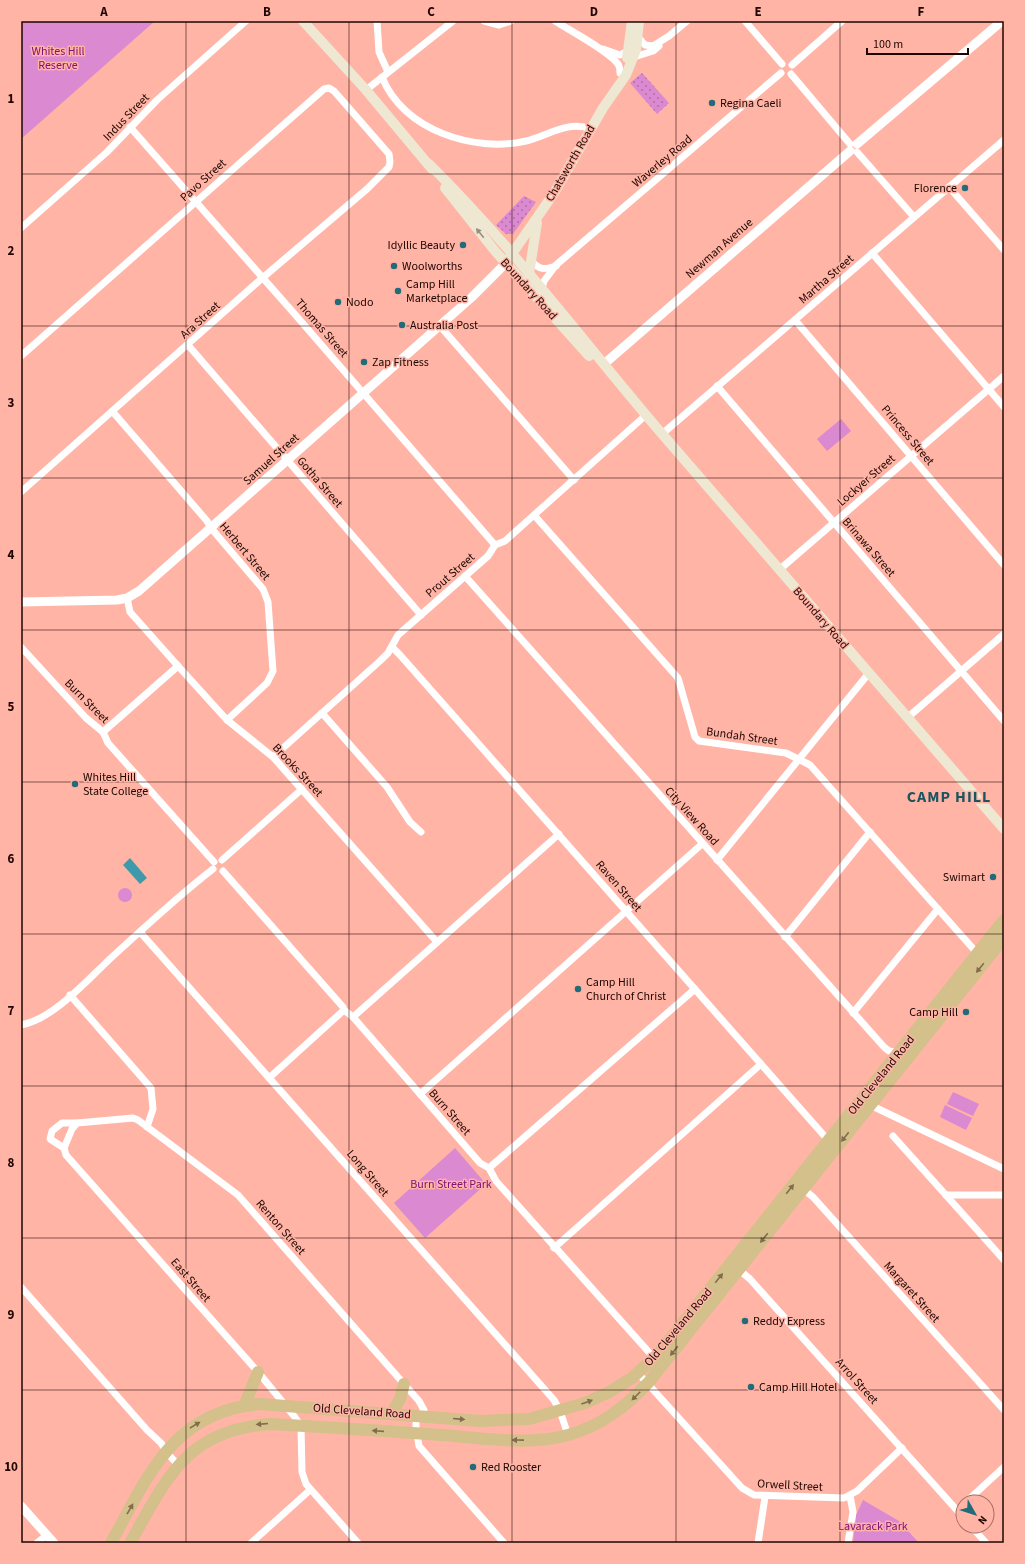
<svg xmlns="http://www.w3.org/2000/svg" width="1025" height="1564" viewBox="0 0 1025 1564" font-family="'Source Sans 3',sans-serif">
<defs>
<pattern id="grass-dots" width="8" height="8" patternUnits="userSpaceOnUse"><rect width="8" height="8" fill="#db89d0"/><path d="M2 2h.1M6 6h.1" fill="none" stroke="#b16ea7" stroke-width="1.8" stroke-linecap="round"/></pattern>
</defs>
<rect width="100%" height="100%" fill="#ffb4a5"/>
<g fill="url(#grass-dots)">
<path d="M642,73L669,103L657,114L630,83Z"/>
<path d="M524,196L536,202L513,234H506L496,225Z"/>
</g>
<g fill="#db89d0">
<path d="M21,21H155L21,139Z"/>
<path d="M841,419L851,431L827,451L817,439Z"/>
<circle cx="125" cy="895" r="7"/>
<path d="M953,1092L979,1104L973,1116L947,1104Z"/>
<path d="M945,1105L972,1118L966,1130L940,1117Z"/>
<path d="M455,1148L486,1184L425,1238L394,1203Z"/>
<path d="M863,1500L899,1521L919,1543H853L856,1515Z"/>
</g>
<path fill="#3e9aab" d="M130,858L147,878L140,884L123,865Z"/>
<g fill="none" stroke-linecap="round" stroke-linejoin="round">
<g stroke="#fff" stroke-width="7">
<path d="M377,21L379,52L388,72"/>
<path d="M484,21L499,25L511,21"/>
<path d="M555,21C569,30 609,51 618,64C620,67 620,70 620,73"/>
<path d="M745,21L782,64"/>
<path d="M638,37L645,45L653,46L669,36L687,21"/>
<path d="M603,49L620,55L629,50"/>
<path d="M634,57L653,51L659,46"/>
<path d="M792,65L842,21"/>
<path d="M791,74L850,144"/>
<path d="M382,77C403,130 474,153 526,141C547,136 569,120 590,129"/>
<path d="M366,90L453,21"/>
<path d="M130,127L292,311L495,545"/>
<path d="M857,152L914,217"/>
<path d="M949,187L1004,250"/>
<path d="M21,228L107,152L157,100L246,21"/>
<path d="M872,253L1004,407"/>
<path d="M531,261C540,270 544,270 556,266"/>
<path d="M542,289L544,281L556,265L781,73"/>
<path d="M795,320L1004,565"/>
<path d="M440,326L574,480"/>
<path d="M188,345L421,615"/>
<path d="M21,356L324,89L329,88L334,91L389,154L390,162L389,167L367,189L260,280L21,492"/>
<path d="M717,386L1004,721"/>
<path d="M113,412L207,521L211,528L263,589L268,602L273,671L267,683L227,720"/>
<path d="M662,434L1004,140"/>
<path d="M534,515L678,678L695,737L699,741L786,753L810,765L977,953"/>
<path d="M779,570L1004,376"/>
<path d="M465,576L884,1047L889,1051L900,1053"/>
<path d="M127,598L130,612L178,666L227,720L273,757L437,942"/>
<path d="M21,647L86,718L103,732L108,743L214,862"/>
<path d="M392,647L400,655L828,1140"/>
<path d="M322,713L387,787L410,822L421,832"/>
<path d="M907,718L1004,634"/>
<path d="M103,732L178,666"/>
<path d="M273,757L381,660L388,653L398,635L488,556L495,545L505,541L534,515L646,415"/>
<path d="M222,860L302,789"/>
<path d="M717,860L869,673"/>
<path d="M223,871L343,1007L344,1010L353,1017L480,1163L489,1168L496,1181L655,1359"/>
<path d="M140,932L554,1400L560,1411L568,1435"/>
<path d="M785,937L870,832"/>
<path d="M70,995L151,1088L153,1109L147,1127"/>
<path d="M853,1013L938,909"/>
<path d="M353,1017L559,834"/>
<path d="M21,1025C54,1019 88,979 112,957C145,927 178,896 213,869"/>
<path d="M269,1078L344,1010"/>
<path d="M420,1094L702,844"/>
<path d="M868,1104L1004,1169"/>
<path d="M893,1136L1004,1260"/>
<path d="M64,1148L72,1129L77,1123L133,1118L138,1120L238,1195L419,1401L424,1410L416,1420V1428L419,1446L504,1543"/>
<path d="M64,1148L66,1155L258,1372L294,1416L301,1426L302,1472L306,1484L358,1543"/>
<path d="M64,1148L50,1139L52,1131L62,1123H77"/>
<path d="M489,1168L695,989"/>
<path d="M803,1189L813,1197L1004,1410"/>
<path d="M946,1195H1004"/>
<path d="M554,1248L761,1064"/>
<path d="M737,1268L750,1279L963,1517"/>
<path d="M21,1287L147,1430L161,1443L169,1455L178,1465"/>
<path d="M638,1373L742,1488L754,1495L844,1498L857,1491L902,1448"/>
<path d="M966,1502L1004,1467"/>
<path d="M971,1526L986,1543"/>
<path d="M37,1543L47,1535"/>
<path d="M251,1543L310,1490"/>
<path d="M758,1543L765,1497"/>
<path d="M848,1543L853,1512L850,1496"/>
</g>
<g stroke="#fff" stroke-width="9">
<path d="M857,144L1002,21"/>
<path d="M604,364L850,151"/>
<path d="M21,602L117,600L127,598L139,591L471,298L506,263"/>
<path d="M21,1506L54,1543"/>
</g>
<g stroke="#eee8d3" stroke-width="10">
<path d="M303,21L366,90L432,169"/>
<path d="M627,58L632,21"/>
<path d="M429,164C514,248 585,344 663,435C776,567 890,698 1004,829"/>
<path d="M445,188L495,251L589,356"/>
<path d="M509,258L554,193L603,108L626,75L636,50L639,21"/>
<path d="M529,274L537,223"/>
</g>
<g stroke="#d3c08a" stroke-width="12">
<path d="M244,1406L258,1372"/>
<path d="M392,1413L400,1399L404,1384"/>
<path d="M111,1543C148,1476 173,1411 260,1404L480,1421L529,1419L585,1403L609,1392L632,1378L658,1354L1004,920"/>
<path d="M130,1543C167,1478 186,1430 270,1424C327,1427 384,1431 442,1435C483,1438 528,1446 568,1435C601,1426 625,1407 648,1383L1004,938"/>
</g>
</g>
<defs><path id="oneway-solid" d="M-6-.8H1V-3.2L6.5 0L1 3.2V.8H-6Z"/></defs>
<use fill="#9b8e80" href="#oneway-solid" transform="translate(480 233) rotate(-129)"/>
<g fill="#826c4d">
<use href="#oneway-solid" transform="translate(980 968) rotate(129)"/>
<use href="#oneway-solid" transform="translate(845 1137) rotate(128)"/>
<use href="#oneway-solid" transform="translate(790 1189) rotate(-51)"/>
<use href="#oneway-solid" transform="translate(764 1238) rotate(129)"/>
<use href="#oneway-solid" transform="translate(719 1278) rotate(-51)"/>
<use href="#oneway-solid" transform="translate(674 1351) rotate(129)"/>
<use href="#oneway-solid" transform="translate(636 1396) rotate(135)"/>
<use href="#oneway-solid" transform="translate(587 1402) rotate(-20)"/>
<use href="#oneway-solid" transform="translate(459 1419) rotate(5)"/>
<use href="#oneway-solid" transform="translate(262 1424) rotate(175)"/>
<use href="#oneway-solid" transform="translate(195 1425) rotate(-31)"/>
<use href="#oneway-solid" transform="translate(378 1431) rotate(-176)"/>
<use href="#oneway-solid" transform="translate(518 1440) rotate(-179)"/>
<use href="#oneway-solid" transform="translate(130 1509) rotate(-60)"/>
</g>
<path fill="none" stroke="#1f0603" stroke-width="1" stroke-opacity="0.55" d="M186,21V1543M349,21V1543M512,21V1543M676,21V1543M840,21V1543M21,174H1004M21,326H1004M21,478H1004M21,630H1004M21,782H1004M21,934H1004M21,1086H1004M21,1238H1004M21,1390H1004"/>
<g fill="#236b78" stroke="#ffb4a5" stroke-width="1.5">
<circle cx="712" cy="103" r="4"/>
<circle cx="965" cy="188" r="4"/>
<circle cx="463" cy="245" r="4"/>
<circle cx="394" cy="266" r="4"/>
<circle cx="398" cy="291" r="4"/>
<circle cx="338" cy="302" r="4"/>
<circle cx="402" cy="325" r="4"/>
<circle cx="364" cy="362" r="4"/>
<circle cx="75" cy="784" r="4"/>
<circle cx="993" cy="877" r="4"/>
<circle cx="578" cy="989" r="4"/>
<circle cx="966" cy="1012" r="4"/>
<circle cx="745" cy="1321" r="4"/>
<circle cx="751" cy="1387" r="4"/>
<circle cx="473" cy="1467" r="4"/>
</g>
<g text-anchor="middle" stroke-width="3" stroke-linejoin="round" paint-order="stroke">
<g font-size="12" fill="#811279" stroke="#ffb4a5">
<text x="58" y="55">Whites Hill<tspan x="58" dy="14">Reserve</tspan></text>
<text x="451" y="1188">Burn Street Park</text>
<text x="873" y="1530">Lavarack Park</text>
</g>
<g font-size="12" fill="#1f0603" stroke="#ffb4a5" text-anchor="start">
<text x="720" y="107">Regina Caeli</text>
<text x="957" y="192" text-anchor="end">Florence</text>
<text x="455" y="249" text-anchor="end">Idyllic Beauty</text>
<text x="402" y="270">Woolworths</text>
<text x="406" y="288">Camp Hill<tspan x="406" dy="14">Marketplace</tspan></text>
<text x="346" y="306">Nodo</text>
<text x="410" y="329">Australia Post</text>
<text x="372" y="366">Zap Fitness</text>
<text x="83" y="781">Whites Hill<tspan x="83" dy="14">State College</tspan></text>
<text x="985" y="881" text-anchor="end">Swimart</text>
<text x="586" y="986">Camp Hill<tspan x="586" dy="14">Church of Christ</tspan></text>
<text x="958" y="1016" text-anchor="end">Camp Hill</text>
<text x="753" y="1325">Reddy Express</text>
<text x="759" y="1391">Camp Hill Hotel</text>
<text x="481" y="1471">Red Rooster</text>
</g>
<g font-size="12" fill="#1f0603" stroke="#ffb4a5">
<text transform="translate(126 117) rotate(-46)" y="4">Indus Street</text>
<text transform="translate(662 161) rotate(-40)" y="4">Waverley Road</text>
<text transform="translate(570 163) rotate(-60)" y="4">Chatsworth Road</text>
<text transform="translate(203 180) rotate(-42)" y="4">Pavo Street</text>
<text transform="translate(719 248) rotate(-41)" y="4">Newman Avenue</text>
<text transform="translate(826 279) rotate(-41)" y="4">Martha Street</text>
<text transform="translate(529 289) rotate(48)" y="4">Boundary Road</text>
<text transform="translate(200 320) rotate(-42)" y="4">Ara Street</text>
<text transform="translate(322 328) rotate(49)" y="4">Thomas Street</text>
<text transform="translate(908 435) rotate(50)" y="4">Princess Street</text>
<text transform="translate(271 459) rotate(-42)" y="4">Samuel Street</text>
<text transform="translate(866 480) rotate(-41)" y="4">Lockyer Street</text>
<text transform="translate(320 482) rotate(49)" y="4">Gotha Street</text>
<text transform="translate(869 547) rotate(49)" y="4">Brinawa Street</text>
<text transform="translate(245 551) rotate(50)" y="4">Herbert Street</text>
<text transform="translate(450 575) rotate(-41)" y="4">Prout Street</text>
<text transform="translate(821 618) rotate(49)" y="4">Boundary Road</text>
<text transform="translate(87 701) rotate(45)" y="4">Burn Street</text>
<text transform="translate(742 736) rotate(8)" y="4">Bundah Street</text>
<text transform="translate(298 770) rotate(47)" y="4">Brooks Street</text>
<text transform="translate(692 816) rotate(48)" y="4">City View Road</text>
<text transform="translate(619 886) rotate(49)" y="4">Raven Street</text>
<text transform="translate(881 1075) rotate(-51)" y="4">Old Cleveland Road</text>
<text transform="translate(450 1112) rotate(49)" y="4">Burn Street</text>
<text transform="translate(368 1173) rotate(49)" y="4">Long Street</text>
<text transform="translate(281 1227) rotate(49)" y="4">Renton Street</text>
<text transform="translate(191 1280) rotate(49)" y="4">East Street</text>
<text transform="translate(912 1292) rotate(48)" y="4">Margaret Street</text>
<text transform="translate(678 1327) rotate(-50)" y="4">Old Cleveland Road</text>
<text transform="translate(857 1381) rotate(48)" y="4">Arrol Street</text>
<text transform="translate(362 1411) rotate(4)" y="4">Old Cleveland Road</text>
<text transform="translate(790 1485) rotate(3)" y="4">Orwell Street</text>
</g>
<g font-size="16" font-weight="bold" letter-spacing="1" fill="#1c545f" stroke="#ffb4a5">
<text x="949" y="802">CAMP HILL</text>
</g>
</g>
<rect width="1025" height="1564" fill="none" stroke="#ffb4a5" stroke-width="44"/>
<g transform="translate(975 1514) rotate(129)"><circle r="19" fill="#ffb4a5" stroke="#a56e64"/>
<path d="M0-3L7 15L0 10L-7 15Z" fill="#236b78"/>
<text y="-6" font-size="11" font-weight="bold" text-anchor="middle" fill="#1f0603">N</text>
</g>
<path d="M867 48v6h101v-6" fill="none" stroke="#1f0603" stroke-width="2"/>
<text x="873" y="48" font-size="12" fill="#1f0603" stroke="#ffb4a5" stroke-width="3" paint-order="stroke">100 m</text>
<rect x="22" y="22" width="981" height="1520" fill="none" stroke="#1f0603" stroke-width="1.5"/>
<g font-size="13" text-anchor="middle" font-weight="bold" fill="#1f0603">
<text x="104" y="16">A</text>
<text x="267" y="16">B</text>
<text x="431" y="16">C</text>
<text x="594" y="16">D</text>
<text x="758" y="16">E</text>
<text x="921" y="16">F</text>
<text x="11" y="103">1</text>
<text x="11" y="255">2</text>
<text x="11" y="407">3</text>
<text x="11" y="559">4</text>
<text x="11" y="711">5</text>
<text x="11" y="863">6</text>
<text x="11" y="1015">7</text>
<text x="11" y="1167">8</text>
<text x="11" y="1319">9</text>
<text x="11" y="1471">10</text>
</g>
</svg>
